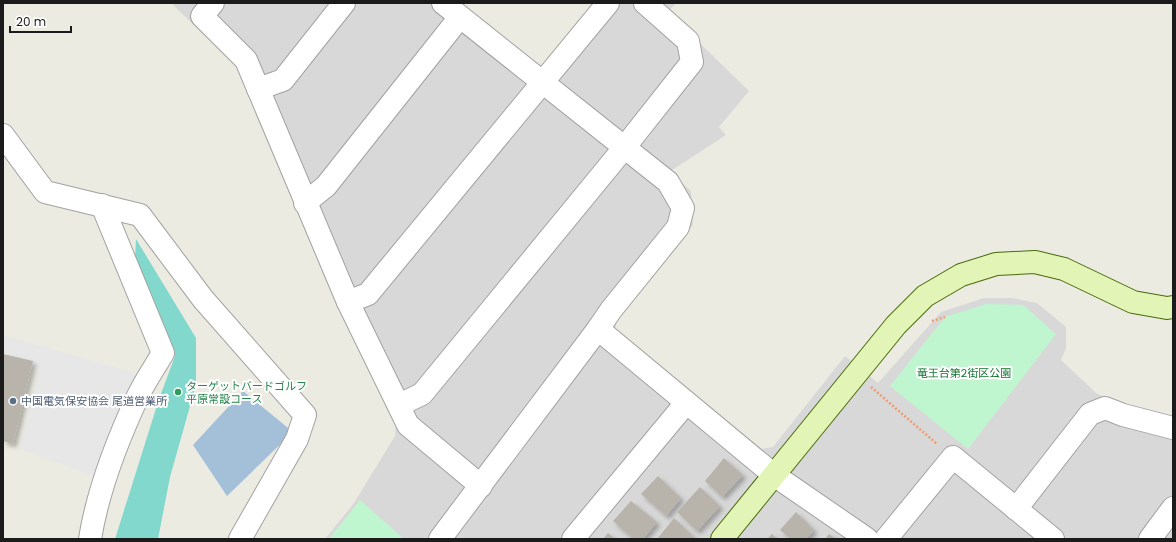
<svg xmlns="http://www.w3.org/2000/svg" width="1176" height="542" viewBox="0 0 1176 542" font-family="Poppins,'Noto Sans JP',sans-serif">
<defs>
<filter id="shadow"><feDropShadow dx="3.5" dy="3.5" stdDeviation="2" flood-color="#0004"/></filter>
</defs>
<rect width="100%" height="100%" fill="#ecebe1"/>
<path fill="#d9d8d8" d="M171,3H456L535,67L552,63L596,3H676L668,12L749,91L719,127L726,135L669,172L691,191L693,225L616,315V331L757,450L773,447L845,356L878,383L941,312L984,298H1012L1037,303L1066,327V348L1061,360L1096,393L1125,406L1173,417V539H325L354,503L395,436L396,420L326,281L237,67Z"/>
<g fill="#bff6d0">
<path d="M986,304L1023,305L1056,334L968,449L890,386L945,317Z"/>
<path d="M360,500L404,539H329Z"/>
</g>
<path fill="#82d8cc" d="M136,239L196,338V385L170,477L158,539H115L159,399L175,356L135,259Z"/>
<path fill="#e7e7e7" d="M3,335L145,376L101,479L20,449L38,368L3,353Z"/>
<path fill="#a3c0d8" d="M243,391L293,432L227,496L193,445Z"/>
<g fill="#b8b4ab" filter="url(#shadow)">
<path d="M3,354L33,361L13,444L3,441Z"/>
<path d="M724,458L743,475L722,497L705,481Z"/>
<path d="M658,476L681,498L666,516L641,494Z"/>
<path d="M700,487L720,506L697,531L677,512Z"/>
<path d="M631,501L657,522L643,539H633L613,521Z"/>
<path d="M796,512L814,530L806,539H791L780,530Z"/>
<path d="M674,518L695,538L694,539H657Z"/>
<path d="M608,533L615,539H603Z"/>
<path d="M772,534L778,539H767Z"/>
<path d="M829,534L836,539H825Z"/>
</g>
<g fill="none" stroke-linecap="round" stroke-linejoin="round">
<defs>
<g id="street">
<path d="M213,3L202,16L246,60L348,302L408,425L481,486"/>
<path d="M258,89L283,80L344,3"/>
<path d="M3,135L45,192L140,215L203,299L305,415L297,439L240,539"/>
<path d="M305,203L326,186L460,17"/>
<path d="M348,302L368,294L608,3"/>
<path d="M598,329L774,475L867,539"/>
<path d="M399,405L422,394L624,148L692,62L688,41L645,3"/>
<path d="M1016,509L1090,414L1105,408L1123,415L1173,428"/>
<path d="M90,539C98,489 117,441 138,396C145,381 155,367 163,353L102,205"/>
<path d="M440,539L598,329L611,310L678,227L683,208L668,182L443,3"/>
<path d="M573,539L686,403"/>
<path d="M886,539L953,457L1053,539"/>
<path d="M1150,539L1173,508"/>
</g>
<path id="secondary" d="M722,539L896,325L925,296L961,275L996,264L1035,262L1064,269L1133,302L1167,308L1173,307"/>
</defs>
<use href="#street" stroke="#a2a2a2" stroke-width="24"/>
<use href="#secondary" stroke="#496a0a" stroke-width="24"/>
<g stroke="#f29a6d" stroke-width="2.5" stroke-dasharray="2 2" stroke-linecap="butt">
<path d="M932,321L945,317"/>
<path d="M871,387L937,444"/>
</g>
<use href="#street" stroke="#fff" stroke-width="22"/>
<use href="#secondary" stroke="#e3f5b6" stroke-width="22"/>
</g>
<circle fill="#2e9e5b" stroke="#fff" stroke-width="1.5" cx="178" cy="392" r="4"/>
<circle fill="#5c6f8a" stroke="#fff" stroke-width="1.5" cx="13" cy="401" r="4"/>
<g text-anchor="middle" stroke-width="4" stroke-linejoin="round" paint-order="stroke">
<g font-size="11" fill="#117230" stroke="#fff">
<text x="964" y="377">竜王台第2街区公園</text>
</g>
<g font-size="11" fill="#27864d" stroke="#fff" text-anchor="start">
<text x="186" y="390">ターゲットバードゴルフ<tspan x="186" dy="13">平原常設コース</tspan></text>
</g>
<g font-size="11" fill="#4e5e75" stroke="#fff" text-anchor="start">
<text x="21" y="405">中国電気保安協会 尾道営業所</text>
</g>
</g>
<rect width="1176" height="542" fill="none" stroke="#1b1b1b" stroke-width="8"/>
<path d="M10 26v6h61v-6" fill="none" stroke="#1b1b1b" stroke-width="2"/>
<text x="16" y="26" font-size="12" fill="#1b1b1b" stroke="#ffffff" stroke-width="3" paint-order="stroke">20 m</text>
</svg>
